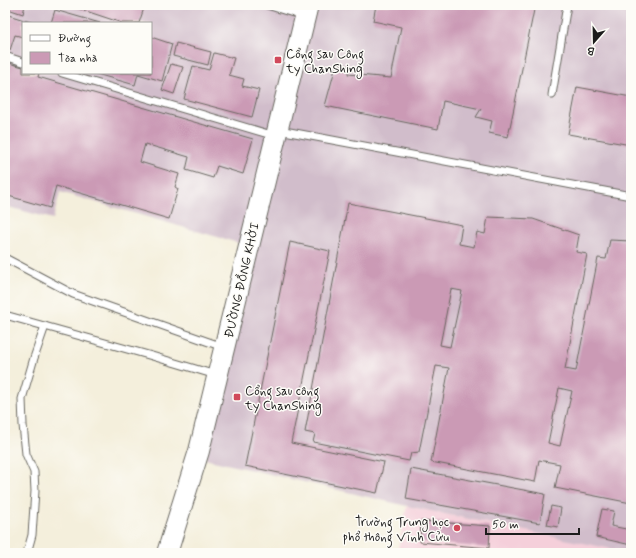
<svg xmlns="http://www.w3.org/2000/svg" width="636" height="558" viewBox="0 0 636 558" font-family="Mynerve,sans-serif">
<rect width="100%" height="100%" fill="#fdfcf7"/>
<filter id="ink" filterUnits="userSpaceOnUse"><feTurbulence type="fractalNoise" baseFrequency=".025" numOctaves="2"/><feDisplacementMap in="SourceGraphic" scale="8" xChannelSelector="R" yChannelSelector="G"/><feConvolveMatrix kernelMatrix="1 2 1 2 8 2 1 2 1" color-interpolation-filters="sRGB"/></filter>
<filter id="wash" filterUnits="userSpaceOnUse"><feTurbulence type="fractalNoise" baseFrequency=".012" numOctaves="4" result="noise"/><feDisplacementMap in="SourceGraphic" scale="16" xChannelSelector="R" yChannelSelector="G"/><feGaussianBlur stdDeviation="0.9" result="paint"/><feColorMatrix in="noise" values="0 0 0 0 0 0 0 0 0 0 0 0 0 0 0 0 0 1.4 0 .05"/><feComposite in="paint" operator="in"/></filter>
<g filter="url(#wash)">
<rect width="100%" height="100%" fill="#f4efdc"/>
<path fill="#f5cfda" d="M407,506L618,550L617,553H397Z"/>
<g fill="#d1bdcb" fill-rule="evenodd">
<path d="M5,5H301L242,244L60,192L53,219L5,206ZM23,23H151V73H23Z"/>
<path d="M315,5H631V553L407,506L205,459Z"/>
</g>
<g id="blocks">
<g fill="#cb9ab5" fill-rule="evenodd">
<path d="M5,5H25L23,14L5,8Z"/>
<path d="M68,5H145L139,23H122Z"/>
<path d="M376,5H535L508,137L489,133L492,121L476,117L481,109L443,101L438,129L325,106L337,62L350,67L348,74L391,78L401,27L373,21Z"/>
<path d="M55,10L100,23H51Z"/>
<path d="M5,14L34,23H23V37L15,35L10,50L5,49Z"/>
<path d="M151,37L172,44L162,81L138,74L135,85L93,73H151Z"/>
<path d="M176,43L211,52L208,65L173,56Z"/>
<path d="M214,53L234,58L229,75L244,79L242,86L259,90L252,117L184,99L193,66L209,70Z"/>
<path d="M5,62L23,67V73H39L38,77L253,139L243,174L217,166L213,178L186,170L189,157L145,144L140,162L179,174L175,187L178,189L169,219L56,186L50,208L5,195Z"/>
<path d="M171,64L183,67L174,94L162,90Z"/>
<path d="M577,87L631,97V145L568,134Z"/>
<path d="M348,203L462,225L459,244L474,247L477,232L485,234L488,217L533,219L579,235L576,252L587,254L565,369L576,371L598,258L606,259L610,240L631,241V503L555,488L560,464L539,460L535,482L431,462L449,368L436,366L419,452L411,453L409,461L313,442L315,434L305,432ZM451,289L462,291L450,347L440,345ZM559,388L572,391L560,446L548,443Z"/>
<path d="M290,242L330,251L291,443L384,462L377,493L245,466Z"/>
<path d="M411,469L545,494L540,523L406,499Z"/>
<path d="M551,506L561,508L558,527L547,525Z"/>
<path d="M602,509L614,511L611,526L631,530V545L596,537Z"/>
<path d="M421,521L490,526L489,548L420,542Z"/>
</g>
</g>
</g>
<g filter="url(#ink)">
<use href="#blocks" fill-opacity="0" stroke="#68665f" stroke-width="1"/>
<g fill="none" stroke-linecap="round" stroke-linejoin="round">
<defs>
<g id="lane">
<path d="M267,5L303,16"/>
<path d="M5,56L23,62"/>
<path d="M62,73L275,136"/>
<path d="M552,95L567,5"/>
<path d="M279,130L631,196"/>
<path d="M5,258L73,294L223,347"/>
<path d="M5,315L152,356L216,375"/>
<path d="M27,553L32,535L35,491L34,472L26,454L23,425L22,399L34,358L45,326"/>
</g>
<path id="secondary" d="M167,553L199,451L308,5"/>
</defs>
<use href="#lane" stroke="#68665f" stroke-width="9"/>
<use href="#secondary" stroke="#68665f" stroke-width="22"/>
<use href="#lane" stroke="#fff" stroke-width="7"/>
<use href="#secondary" stroke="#fff" stroke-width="20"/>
</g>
</g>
<g fill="#d1495b" stroke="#fdfcf7" stroke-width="1.5">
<rect x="274" y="56" width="8" height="8" rx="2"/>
<rect x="233" y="393" width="8" height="8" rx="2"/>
<circle cx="457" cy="528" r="4"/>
</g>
<g text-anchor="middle" stroke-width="3" stroke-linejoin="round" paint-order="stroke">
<g font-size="13" fill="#1c1c1c" stroke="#fdfcf7" text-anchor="start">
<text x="286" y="58">Cổng sau Công<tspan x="286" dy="15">ty ChanShing</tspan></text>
<text x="245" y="395">Cổng sau công<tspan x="245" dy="15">ty ChanShing</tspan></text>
<text x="449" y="526" text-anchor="end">Trường Trung học<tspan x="449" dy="15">phổ thông Vĩnh Cửu</tspan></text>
</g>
<g font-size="13" fill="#1c1c1c" stroke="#fdfcf7">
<text transform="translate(241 280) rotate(-77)" y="5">ĐƯỜNG ĐỒNG KHỞI</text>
</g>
</g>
<rect width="636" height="558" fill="none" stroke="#fdfcf7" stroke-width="20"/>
<rect x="22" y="22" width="130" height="52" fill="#fdfcf7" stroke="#a3a29f"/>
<rect x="30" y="35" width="20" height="6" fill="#ffffff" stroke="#a3a29f"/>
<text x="58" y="42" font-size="12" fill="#1c1c1c">Đường</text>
<rect x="30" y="52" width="20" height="12" fill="#cb9ab5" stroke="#a3a29f"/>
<text x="58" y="62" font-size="12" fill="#1c1c1c">Tòa nhà</text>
<g transform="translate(594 42) rotate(200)" stroke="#fdfcf7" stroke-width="3" paint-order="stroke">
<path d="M0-3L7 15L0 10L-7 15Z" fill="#1c1c1c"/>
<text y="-6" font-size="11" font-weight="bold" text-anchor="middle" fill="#1c1c1c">B</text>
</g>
<path d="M486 528v6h93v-6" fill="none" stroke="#1c1c1c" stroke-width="2"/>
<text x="492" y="528" font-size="12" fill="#1c1c1c" stroke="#fdfcf7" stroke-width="3" paint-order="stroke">50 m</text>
</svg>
